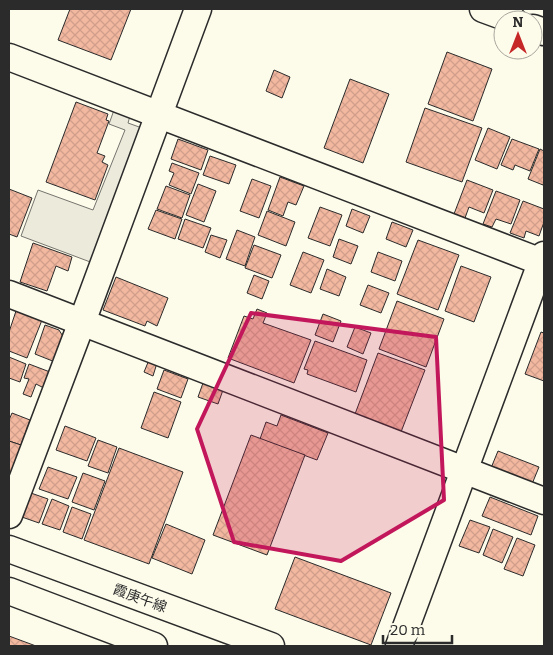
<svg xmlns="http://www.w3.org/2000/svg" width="553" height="655" viewBox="0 0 553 655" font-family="Bitter,'Noto Sans JP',serif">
<defs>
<pattern id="building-cross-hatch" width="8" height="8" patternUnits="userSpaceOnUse" patternTransform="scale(1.25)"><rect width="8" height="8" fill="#f2b8a0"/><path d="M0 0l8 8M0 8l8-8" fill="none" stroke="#d09e8a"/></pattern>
</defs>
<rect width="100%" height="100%" fill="#fdfbea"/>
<path fill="#eceadb" stroke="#74746e" d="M114,110L130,116L128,123L142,128L93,263L21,236L38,190L93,210L125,130L109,124Z"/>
<g fill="url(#building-cross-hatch)" stroke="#2b2b2b">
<path d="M70,9H131L111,60L58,40Z"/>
<path d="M447,52L492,69L473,121L428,104Z"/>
<path d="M274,70L290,77L282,98L266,91Z"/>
<path d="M350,79L389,94L363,163L324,148Z"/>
<path d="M76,102L108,114L106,120L109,121L97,153L105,156L102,162L108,165L95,200L46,182Z"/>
<path d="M425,108L482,128L462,182L406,162Z"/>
<path d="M488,128L510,137L497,169L475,160Z"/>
<path d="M178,139L208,150L201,170L171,159Z"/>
<path d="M512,139L539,149L530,171L515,165L513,170L501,165Z"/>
<path d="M540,149L544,151V182L543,185L528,179Z"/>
<path d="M210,156L236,165L229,184L203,175Z"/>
<path d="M172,163L199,173L191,194L169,185L174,173L169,171Z"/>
<path d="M280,177L304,186L296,205L288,202L283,216L268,210Z"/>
<path d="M252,179L271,186L259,218L240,211Z"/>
<path d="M467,180L493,190L484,213L469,207L465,218L454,214Z"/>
<path d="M198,184L216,191L204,222L186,215Z"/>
<path d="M166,186L190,195L182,218L157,209Z"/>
<path d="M9,189L32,198L17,237L9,234Z"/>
<path d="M496,191L520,200L511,224L496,219L492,227L483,224Z"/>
<path d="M523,201L544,209V222L539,236L526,231L524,238L510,233Z"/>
<path d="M320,207L342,215L330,246L308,238Z"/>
<path d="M352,209L370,216L363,233L346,226Z"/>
<path d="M156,210L182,219L175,239L148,229Z"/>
<path d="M267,211L295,222L286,246L258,235Z"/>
<path d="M185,219L211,228L203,248L178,239Z"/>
<path d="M392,222L413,230L406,247L386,239Z"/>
<path d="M237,230L255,237L245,266L226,259Z"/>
<path d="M211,235L227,240L220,258L205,252Z"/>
<path d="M339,239L358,246L351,264L333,257Z"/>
<path d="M418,240L459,255L438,310L397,294Z"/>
<path d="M33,243L72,257L68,271L56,266L47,291L20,282Z"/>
<path d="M254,245L281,255L272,278L245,268Z"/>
<path d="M303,252L324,260L311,293L290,285Z"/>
<path d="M378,252L402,261L395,281L371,272Z"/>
<path d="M461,266L491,277L474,322L445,311Z"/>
<path d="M327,269L346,277L339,296L320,289Z"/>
<path d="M254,275L269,281L262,299L247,293Z"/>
<path d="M116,277L168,298L157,326L147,321L145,326L103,310Z"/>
<path d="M368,285L389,293L381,313L360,305Z"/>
<path d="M397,301L444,319L426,367L379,349Z"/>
<path d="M257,309L267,313L263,323L311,340L294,383L228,358L244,316L253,319Z"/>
<path d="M16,311L42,320L27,358L9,351V332Z"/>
<path d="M323,314L341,321L333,342L315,335Z"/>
<path d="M45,325L59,330L64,338L55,362L35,354Z"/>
<path d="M355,327L371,333L363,354L347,347Z"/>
<path d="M541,332L544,333V381L525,374Z"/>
<path d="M315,341L367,360L356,392L307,374L308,370L304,369Z"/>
<path d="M378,353L425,370L401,432L355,414Z"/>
<path d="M9,357L26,364L20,382L9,378Z"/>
<path d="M149,360L157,363L153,376L144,372Z"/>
<path d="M29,364L50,372L44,388L36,384L31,397L23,394L29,379L24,378Z"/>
<path d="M164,370L188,379L181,398L157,389Z"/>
<path d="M203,383L223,390L218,404L198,397Z"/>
<path d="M154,392L181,402L168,438L141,428Z"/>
<path d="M12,413L30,420L21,445L9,441V420Z"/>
<path d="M281,415L328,433L317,460L260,439L266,422L277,426Z"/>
<path d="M65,426L96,438L87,461L56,450Z"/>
<path d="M251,435L305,455L267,555L213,535Z"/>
<path d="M98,440L117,447L108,473L88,466Z"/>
<path d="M9,441L21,445L9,478Z"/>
<path d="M119,448L183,472L149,564L84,540Z"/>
<path d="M498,451L539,467L532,484L491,468Z"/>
<path d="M48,467L77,477L68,499L39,489Z"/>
<path d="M83,473L105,481L94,510L72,502Z"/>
<path d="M28,492L48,499L39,523L19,516Z"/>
<path d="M490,497L538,516L531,535L482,516Z"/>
<path d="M52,499L69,506L60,530L42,524Z"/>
<path d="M72,507L91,514L82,539L63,532Z"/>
<path d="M470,520L490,527L479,553L459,546Z"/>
<path d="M166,524L205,540L192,574L152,558Z"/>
<path d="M493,529L513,537L502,563L483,555Z"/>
<path d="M517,538L535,545L523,576L504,569Z"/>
<path d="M295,557L391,593L371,645L275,609Z"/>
<path d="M9,636L36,646H9Z"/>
</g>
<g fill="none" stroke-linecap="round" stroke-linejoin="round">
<defs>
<g id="minor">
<path d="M483,9L513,20"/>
<path d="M533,28L544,32"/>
<path d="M9,57L544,263"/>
<path d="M9,294L544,501"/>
<path d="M9,515L82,322L198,9"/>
<path d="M9,549L271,646"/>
<path d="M9,591L154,646"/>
<path d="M399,646L544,255"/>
</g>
</defs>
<use href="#minor" stroke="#2b2b2b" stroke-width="29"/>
<use href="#minor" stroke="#fdfbea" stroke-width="26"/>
</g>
<path fill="#c2185b" fill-opacity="0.2" stroke="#c2185b" stroke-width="4" stroke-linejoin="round" d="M251,313L436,337L444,500L341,561L234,542L197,429Z"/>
<g text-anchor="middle" stroke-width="4" stroke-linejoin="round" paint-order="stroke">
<g font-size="14" fill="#2b2b2b" stroke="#fdfbea">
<text transform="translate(140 598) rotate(20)" y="5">霞庚午線</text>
</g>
</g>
<rect width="553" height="655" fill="none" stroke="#2b2b2b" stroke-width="20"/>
<g transform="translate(518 35)"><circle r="24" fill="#fdfbea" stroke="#a9a89e"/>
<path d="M0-4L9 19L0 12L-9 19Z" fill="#c62828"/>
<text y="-8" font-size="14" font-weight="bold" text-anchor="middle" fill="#2b2b2b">N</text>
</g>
<path d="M383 635v8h69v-8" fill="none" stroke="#2b2b2b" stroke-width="2.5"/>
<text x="390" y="635" font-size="15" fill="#2b2b2b" stroke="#fdfbea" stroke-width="4" paint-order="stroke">20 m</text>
</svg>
